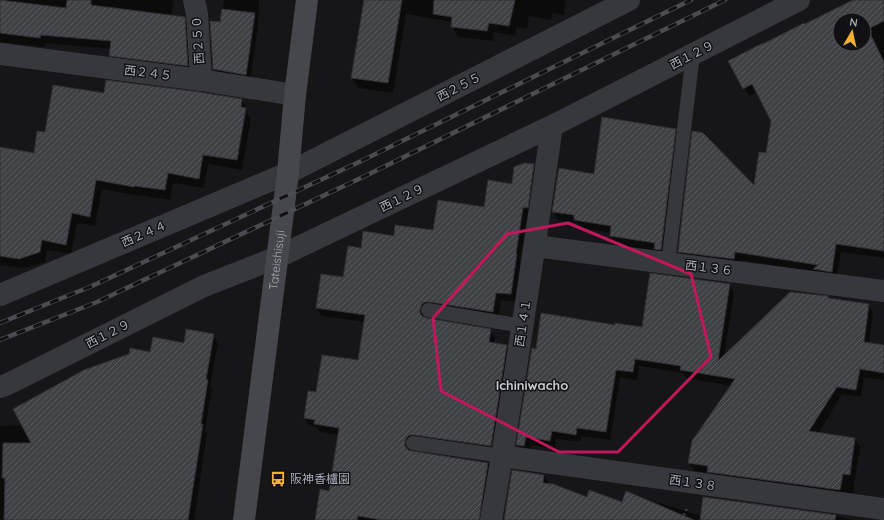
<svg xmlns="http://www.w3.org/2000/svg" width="884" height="520" viewBox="0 0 884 520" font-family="Quicksand,'Noto Sans JP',sans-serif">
<defs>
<pattern id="building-hatch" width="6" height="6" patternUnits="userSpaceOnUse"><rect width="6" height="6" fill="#404145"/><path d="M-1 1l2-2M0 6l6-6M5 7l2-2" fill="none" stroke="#595a5e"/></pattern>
</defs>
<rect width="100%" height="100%" fill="#161618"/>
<g fill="#0007" fill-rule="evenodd">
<path d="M0,0H174L171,17L184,18L189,27L192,74L115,64L110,55L111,49L45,43V47L0,42Z"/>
<path d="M224,0H259L258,26L250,82L218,76L214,69Z"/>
<path d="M365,0H566L564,15L552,13L551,20L529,16L527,29L517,27L515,36L494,32L493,41L458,37L452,27V22L406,14L393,93L358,88L352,78Z"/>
<path d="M856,0H884V258L841,252L836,279L816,272L740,260L738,267L684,260L679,252L755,187L766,155L772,120L757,92L749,96L730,62ZM840,20H864V44H840Z"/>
<path d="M105,94L242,100L247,110V112L251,119L242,170L208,164L204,188L173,183L170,200L139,195V196L102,189L95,226L77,223L71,254L47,250L45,262L25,268L0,265V148L35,154L46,133Z"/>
<path d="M675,129L680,138L666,258L656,251L616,245L611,236V233L580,228L577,223L558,220L553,212L595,175Z"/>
<path d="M533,165L538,173L528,216H527L520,261L521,263L516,302L501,300L498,320L426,313L424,318L490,330L495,338L494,344L506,346L511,354L495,454L411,446L409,451L488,463L492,472L484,520H316L330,492L339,435L320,432L317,427L309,426L305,418L317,393L359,361L365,322L321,316L317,308L344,278L361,249L394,237L434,231L485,208L513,185Z"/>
<path d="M730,285L734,293L724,356L829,299L869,305L873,313L869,343L884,346V380L864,377L861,397L842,394L818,434L855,439L860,447L852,499L712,480L709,473L694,471L689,462L732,386L686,378L683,373L639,366L637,380L620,377L610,440L581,436L580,442L556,439L555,449L531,445L528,454L522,453L517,445L533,350H536L616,326L642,328Z"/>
<path d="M213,335L218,343L210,386L212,388L205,430L207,433L194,520H0V426L23,425L151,353Z"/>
<path d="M544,475L549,484L587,498L623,503L656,505L657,502L701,516L704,498L843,517L844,518L855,520H505Z"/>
</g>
<g fill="url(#building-hatch)" stroke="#303034" fill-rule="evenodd">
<path d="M0,0L66,8L67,0H91V5L185,17L188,66L109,56L111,41L41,35L40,38L0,33Z"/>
<path d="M364,0H402L388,83L351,78Z"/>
<path d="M434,0H515L509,26L489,23L487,31L451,27L452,17L433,14Z"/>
<path d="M853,0H884V21L868,29L884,62V251L836,244L832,272L813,269L818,265L735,252L734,259L678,252L692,131L703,133L754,185L759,152L766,153L771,121L752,84L743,89L728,61L763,43V44L804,23L805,24ZM840,20H864V44H840Z"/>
<path d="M222,9L255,13L246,75L213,69L210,21L220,22Z"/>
<path d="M106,80L199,92L242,99L241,107L246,108L237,160L203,155L199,179L168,173L165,190L134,186V187L96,180L90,217L72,213L66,245L42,240L40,252L19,259L0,256V147L34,153L37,131L45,132L53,85L104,93Z"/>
<path d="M602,117L676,129L661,250L654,249L655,243L610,236L611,226L574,220V215L552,212L559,168L594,174Z"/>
<path d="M524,163L534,164L528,208L524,207V208H523L516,254H517L511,294L496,293L493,312L429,302H425L422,304L420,309V313L422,316L427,318L491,329L489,342L507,345L491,446L414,435H410L407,437L405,441V446L408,450L412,451L488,463L479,520H382L358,516L357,520H315L320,489L329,491L339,428L314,424L315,420L304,418L308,391L316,392L322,355L358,360L365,315L316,308L321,274L343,277L348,246L361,248L363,231L394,236L395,225L433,230L438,200L484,207L488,180L512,184L514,167Z"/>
<path d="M650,273L730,284L718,361L790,292L828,296V298L869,304L864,342L884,345V373L860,369L856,390L837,387L809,431L855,438L850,475L843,474L840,490L707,472L708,466L688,463L692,441L735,379L680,370L681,366L635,359L633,372L616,370L606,432L577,428L576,435L552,431L550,441L526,437L524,446L516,445L532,348L536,349L541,313L615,325V323L642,327Z"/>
<path d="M186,329L214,334L206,379L208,380L201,424H203L188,520H4L5,478H2L3,443H31L13,409L84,370L129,354L130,348L150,352L153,337L184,343Z"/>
<path d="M512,470L544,475L543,483L553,484L587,497L589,490L622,502L626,491L694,520H504Z"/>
<path d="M703,497L836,515L835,520H700Z"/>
</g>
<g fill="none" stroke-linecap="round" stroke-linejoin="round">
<path stroke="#3d3f44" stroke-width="2.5" stroke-dasharray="2 3" stroke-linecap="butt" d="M682,520L687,508"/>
<g stroke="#37383d" stroke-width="14">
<path d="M668,263L693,54"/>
<path d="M428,310L522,326"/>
<path d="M413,443L502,456"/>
</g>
<g stroke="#37383d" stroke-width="22">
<path d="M194,0L197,14L201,80"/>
<path d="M0,54L201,80L295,95"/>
<path d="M535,246L884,291"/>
<path d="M0,295L288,173L629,0"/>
<path d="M0,387L6,385L204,286L278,257L552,126L799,0"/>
<path d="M502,456L884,509"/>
<path d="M491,520C514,389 533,258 552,126"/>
</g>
<path stroke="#45474d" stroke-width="22" id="s1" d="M244,520L288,173L295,95L307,0"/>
<defs>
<g id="rail">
<path d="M0,323L92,286L357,163L691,0"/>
<path d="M0,340L97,302L363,177L725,0"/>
</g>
</defs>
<use href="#rail" stroke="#4a4c52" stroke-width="4.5"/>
<use href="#rail" stroke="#111113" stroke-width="3" stroke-dasharray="9" stroke-linecap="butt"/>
</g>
<path fill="none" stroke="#c2185b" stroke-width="3" stroke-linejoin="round" d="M568,223L691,274L711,357L618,452H559L441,391L433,318L507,234Z"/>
<defs>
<symbol id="bus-bare" viewBox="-9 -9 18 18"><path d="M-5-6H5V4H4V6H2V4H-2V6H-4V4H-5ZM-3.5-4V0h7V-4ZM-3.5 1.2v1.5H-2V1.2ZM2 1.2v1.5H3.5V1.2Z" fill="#f2b134" stroke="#111113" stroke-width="2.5" paint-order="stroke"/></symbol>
</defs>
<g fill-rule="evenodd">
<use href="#bus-bare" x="267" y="468" width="22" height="22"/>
</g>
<g text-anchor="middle" stroke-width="3" stroke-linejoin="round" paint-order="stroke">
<g font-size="12" fill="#a8adb8" stroke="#111113">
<text transform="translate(198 40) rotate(-94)" y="4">西２５０</text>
<text transform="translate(692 55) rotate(-27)" y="4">西１２９</text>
<text transform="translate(148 73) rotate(7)" y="4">西２４５</text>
<text transform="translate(459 87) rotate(-27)" y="4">西２５５</text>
<text transform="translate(402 198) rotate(-26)" y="4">西１２９</text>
<text transform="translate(144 234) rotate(-23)" y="4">西２４４</text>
<text dy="4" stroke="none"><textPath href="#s1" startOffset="262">Tateishisuji</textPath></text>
<text transform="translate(709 268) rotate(7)" y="4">西１３６</text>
<text transform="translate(523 323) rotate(-81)" y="4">西１４１</text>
<text transform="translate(108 334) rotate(-27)" y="4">西１２９</text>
<text transform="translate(693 483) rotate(8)" y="4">西１３８</text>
</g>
<g font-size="12" fill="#a8adb8" stroke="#111113" text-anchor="start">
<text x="290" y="483">阪神香櫨園</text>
</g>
<g font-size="13" font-weight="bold" fill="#c9ccd4" stroke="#111113">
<text x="532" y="390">Ichiniwacho</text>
</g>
</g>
<g transform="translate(852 32) rotate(9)"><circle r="19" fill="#111113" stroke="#4d4f55"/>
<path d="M0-3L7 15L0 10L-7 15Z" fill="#f2b134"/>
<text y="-6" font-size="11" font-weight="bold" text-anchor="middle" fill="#a8adb8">N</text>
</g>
</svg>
